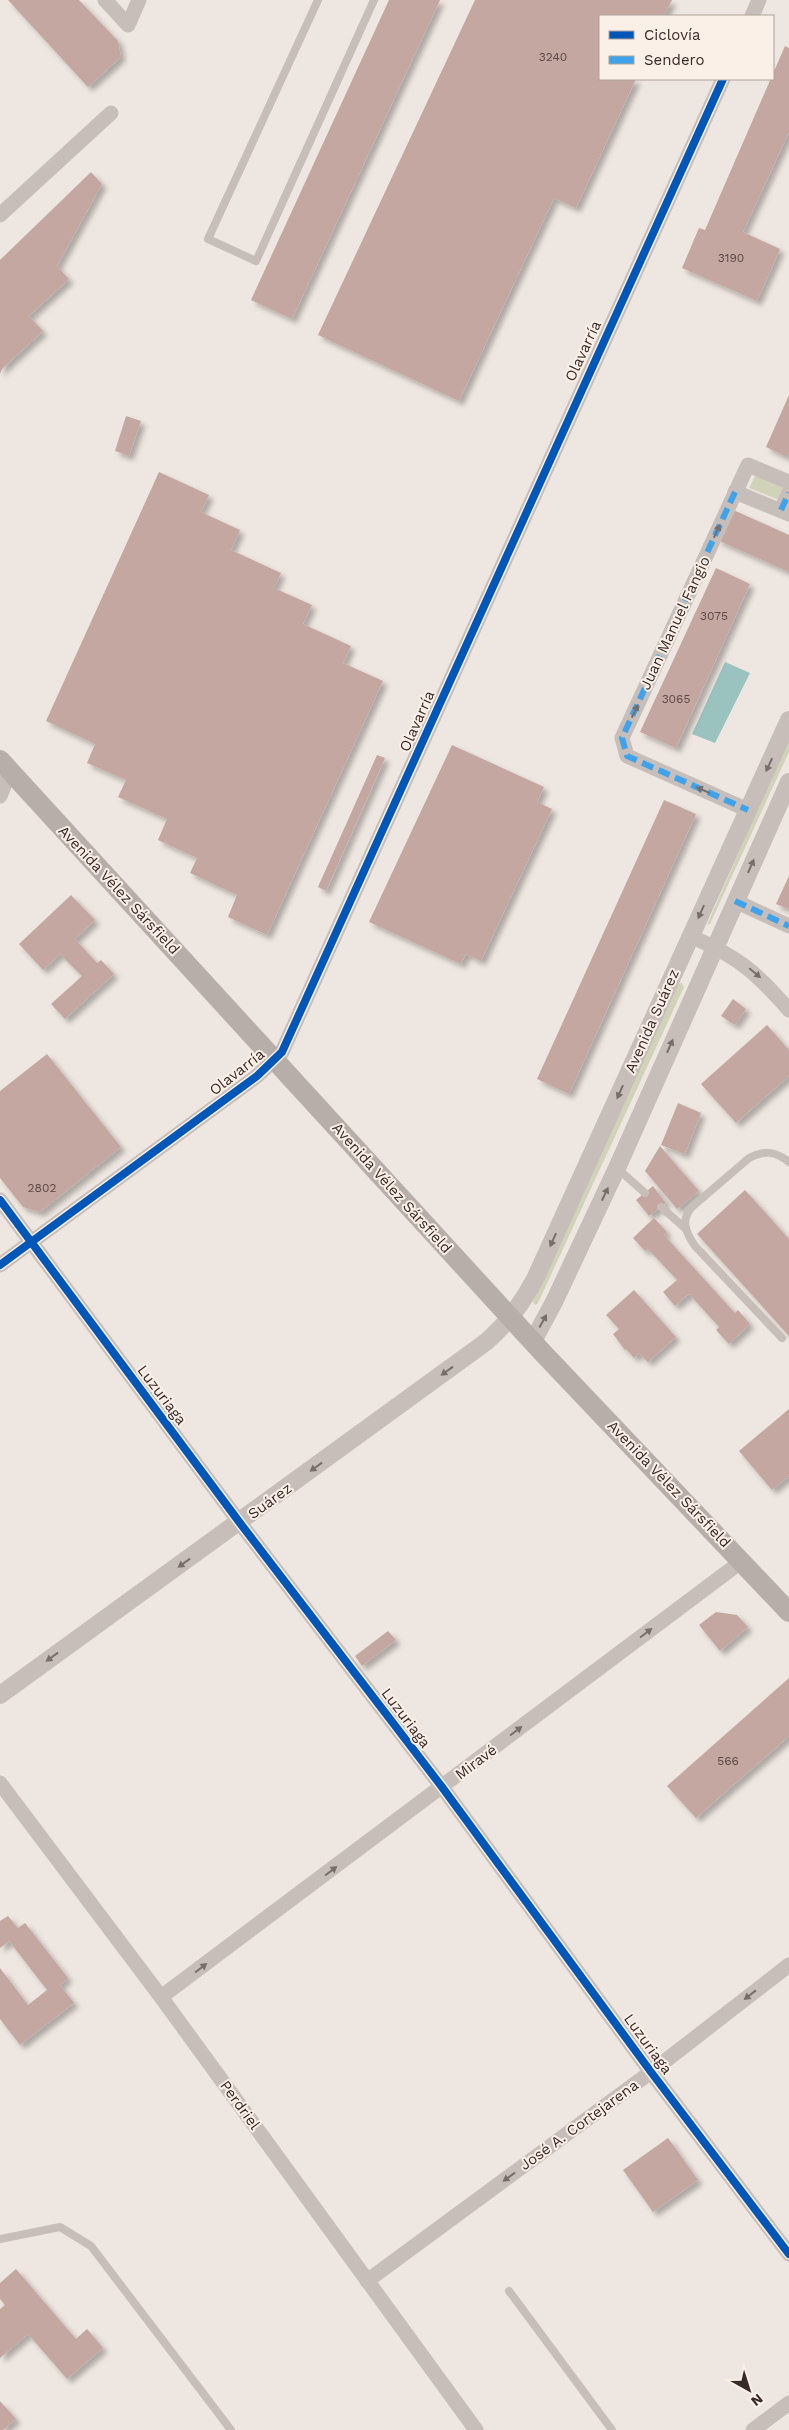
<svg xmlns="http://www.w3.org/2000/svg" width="789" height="2430" viewBox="0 0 789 2430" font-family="'Work Sans',sans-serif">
<defs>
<filter id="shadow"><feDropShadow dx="4.5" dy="4.5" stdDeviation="2.5" flood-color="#0004"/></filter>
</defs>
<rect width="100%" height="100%" fill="#eee6e0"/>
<g fill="#d1d3b9">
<path d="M755,476L785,488L779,500L749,488Z"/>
<path d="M789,738V752L710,924L707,925Z"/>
<path d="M682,983L684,987L538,1303L535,1305L533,1302L679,984Z"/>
</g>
<path fill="#9ac2be" d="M725,662L750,673L715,743L692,734Z"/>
<g fill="#c3a7a0" filter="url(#shadow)">
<path d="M8,0H79L118,41L121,57L88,87Z"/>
<path d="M389,0H440L292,319L251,300Z"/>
<path d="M475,0H672L664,16H600V79H636L576,208L554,198L459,401L318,335Z"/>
<path d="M785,46L789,48V132L743,232L780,249L757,301L682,268L699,228L705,230Z"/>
<path d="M91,172L102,184L57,266L69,279L29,316L43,331L2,369L0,374V260Z"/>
<path d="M789,395V453L787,457L766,447Z"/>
<path d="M126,416L141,421L129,456L115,451Z"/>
<path d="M159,472L209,495L201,512L240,530L231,550L281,573L274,588L312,605L303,624L351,646L343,663L383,681L267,935L228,917L237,895L190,873L197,858L158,840L167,819L118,797L126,780L87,763L95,744L46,721Z"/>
<path d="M731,509L789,535V572L717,540Z"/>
<path d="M716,568L750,584L676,748L640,732Z"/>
<path d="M452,745L544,787L537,802L552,809L481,961L466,954L461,964L369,922Z"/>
<path d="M377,755L385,758L326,891L318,887Z"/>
<path d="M664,800L696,814L569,1094L537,1079Z"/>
<path d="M789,876V909L776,904Z"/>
<path d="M71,895L95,920L75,939L97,963L101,960L114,974L65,1019L51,1004L82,976L60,954L43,970L19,944Z"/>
<path d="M733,999L746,1009L735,1025L721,1016Z"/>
<path d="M767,1025L789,1050V1076L736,1123L701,1084Z"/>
<path d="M47,1054L121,1147L40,1212L23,1207L0,1178V1091Z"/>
<path d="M678,1103L701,1113L685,1154L661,1145Z"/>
<path d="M660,1146L699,1191L677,1209L645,1171Z"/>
<path d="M653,1186L666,1203L649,1216L636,1200Z"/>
<path d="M745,1190L789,1239V1336L697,1234Z"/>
<path d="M654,1218L667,1232L664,1235L735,1313L738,1310L750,1324L729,1344L716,1330L719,1327L689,1294L675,1306L663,1292L677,1280L648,1249L645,1251L633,1238Z"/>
<path d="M634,1290L676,1337L648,1362L639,1353L634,1358L626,1349L625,1350L613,1334L619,1329L606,1315Z"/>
<path d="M789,1409V1476L772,1490L739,1451Z"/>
<path d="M716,1612L737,1615L748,1627L720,1651L699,1625Z"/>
<path d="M388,1631L396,1640L362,1666L355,1656Z"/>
<path d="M789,1678V1736L696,1818L667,1786Z"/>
<path d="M8,1916L18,1928L25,1923L68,1978L60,1985L74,2003L20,2045L0,2019V1968L28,2005L47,1990L9,1941L0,1948V1921Z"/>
<path d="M668,2138L698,2180L653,2212L623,2170Z"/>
<path d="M16,2269L76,2339L87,2329L103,2348L67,2379L28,2334L0,2358V2309L5,2305L0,2299V2283Z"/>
<path d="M0,2401L16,2419L3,2430H0Z"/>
</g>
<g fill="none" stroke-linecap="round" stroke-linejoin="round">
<g stroke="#c7beb9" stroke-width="8">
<path d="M318,0L208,239L256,261L374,0"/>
<path d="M617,1168L645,1193"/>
<path d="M661,1207L686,1229"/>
<path d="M782,1338L695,1246C686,1233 680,1220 692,1207L749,1158C764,1150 775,1151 789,1162"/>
<path d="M0,2239L60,2227L91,2246L231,2430"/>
<path d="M509,2291L612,2430"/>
</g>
<g stroke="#c7beb9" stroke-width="15">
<path d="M105,0L128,25L139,0"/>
<path d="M752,16L759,0"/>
<path d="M0,215L111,113"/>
<path d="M735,492L789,514"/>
<path d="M781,510L789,493"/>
<path d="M0,796L10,771"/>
<path d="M748,810L627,756L622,738L748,465L789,482"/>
<path d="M735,901L789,926"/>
<path d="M690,936C738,957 755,971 789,1010"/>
<path d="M0,1200L240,1523L442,1787L651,2072L789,2254"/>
<path d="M0,1265L257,1076L282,1052L723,79"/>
<path d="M0,1783L161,1997L476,2430"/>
<path d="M161,1997L742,1561"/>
<path d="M367,2281L651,2072L789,1965"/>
<path d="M753,2430L789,2403"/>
</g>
<g stroke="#c7beb9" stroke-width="18">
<path d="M533,1341L554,1302L617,1168L789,782"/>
<path d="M0,1695L486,1342C508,1323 522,1304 535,1279L789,720"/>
</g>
<path stroke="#b8aea9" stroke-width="20" d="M0,760L542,1352L789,1612"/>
<g stroke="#3fa3eb" stroke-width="6" stroke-dasharray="12 6" stroke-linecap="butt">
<path d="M735,492L622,738L627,756L748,810"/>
<path d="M781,510L789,493"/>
<path d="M735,901L789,926"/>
</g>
<defs>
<g id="cycleway">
<path d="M0,1200L240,1523L442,1787L651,2072L789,2254"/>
<path d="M0,1265L257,1076L282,1052L723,79"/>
</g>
</defs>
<use href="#cycleway" stroke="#fbf0e7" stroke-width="11"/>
<use href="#cycleway" stroke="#0057b8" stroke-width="8"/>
</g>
<defs><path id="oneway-solid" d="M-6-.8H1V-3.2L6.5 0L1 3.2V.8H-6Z" transform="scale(1.25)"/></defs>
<g fill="#786d69">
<use href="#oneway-solid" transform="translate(717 531) rotate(-65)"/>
<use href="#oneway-solid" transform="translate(635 711) rotate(-65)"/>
<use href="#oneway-solid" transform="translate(769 765) rotate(115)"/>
<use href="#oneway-solid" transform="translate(703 790) rotate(-156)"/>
<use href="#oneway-solid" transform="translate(751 866) rotate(-66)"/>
<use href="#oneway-solid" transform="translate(701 912) rotate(114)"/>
<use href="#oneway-solid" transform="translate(755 973) rotate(40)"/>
<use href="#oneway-solid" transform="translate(670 1046) rotate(-66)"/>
<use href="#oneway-solid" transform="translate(620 1092) rotate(114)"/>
<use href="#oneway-solid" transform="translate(605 1194) rotate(-65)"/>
<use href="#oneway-solid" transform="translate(553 1240) rotate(114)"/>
<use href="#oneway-solid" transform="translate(543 1321) rotate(-61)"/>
<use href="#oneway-solid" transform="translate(447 1371) rotate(144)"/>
<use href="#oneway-solid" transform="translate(316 1467) rotate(144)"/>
<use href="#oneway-solid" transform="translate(184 1563) rotate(144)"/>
<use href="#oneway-solid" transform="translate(646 1633) rotate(-37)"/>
<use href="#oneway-solid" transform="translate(52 1657) rotate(144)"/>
<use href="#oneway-solid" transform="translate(516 1731) rotate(-37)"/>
<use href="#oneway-solid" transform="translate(331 1871) rotate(-37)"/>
<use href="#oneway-solid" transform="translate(201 1968) rotate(-37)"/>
<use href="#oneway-solid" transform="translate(750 1995) rotate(142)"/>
<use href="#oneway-solid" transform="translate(509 2177) rotate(144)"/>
</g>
<g text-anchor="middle" stroke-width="4" stroke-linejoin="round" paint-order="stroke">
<g font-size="12" fill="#5b4945">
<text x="553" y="61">3240</text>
<text x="731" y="262">3190</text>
<text x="714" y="620">3075</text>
<text x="676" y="703">3065</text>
<text x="42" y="1192">2802</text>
<text x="728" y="1765">566</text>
</g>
<g font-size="15" fill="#382a27" stroke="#fbf0e7">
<text transform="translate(583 351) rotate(-65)" y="5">Olavarría</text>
<text transform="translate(675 623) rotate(-65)" y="5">Juan Manuel Fangio</text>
<text transform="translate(417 721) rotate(-66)" y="5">Olavarría</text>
<text transform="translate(119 890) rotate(47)" y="5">Avenida Vélez Sársfield</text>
<text transform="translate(652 1021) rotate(-66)" y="5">Avenida Suárez</text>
<text transform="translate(237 1072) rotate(-38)" y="5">Olavarría</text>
<text transform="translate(392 1188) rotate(48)" y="5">Avenida Vélez Sársfield</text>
<text transform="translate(162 1395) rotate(53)" y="5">Luzuriaga</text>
<text transform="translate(669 1484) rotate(46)" y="5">Avenida Vélez Sársfield</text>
<text transform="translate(270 1501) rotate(-36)" y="5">Suárez</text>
<text transform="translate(406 1718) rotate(53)" y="5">Luzuriaga</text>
<text transform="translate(476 1762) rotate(-37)" y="5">Miravé</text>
<text transform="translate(648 2044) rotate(54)" y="5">Luzuriaga</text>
<text transform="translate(240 2105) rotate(54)" y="5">Perdriel</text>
<text transform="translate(579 2125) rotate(-36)" y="5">José A. Cortejarena</text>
</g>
</g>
<rect x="599" y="15" width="175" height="65" fill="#fbf0e7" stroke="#ada19a"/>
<rect x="609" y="31" width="25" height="8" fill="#0057b8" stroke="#ada19a"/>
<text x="644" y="40" font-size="15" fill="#382a27">Ciclovía</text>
<rect x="609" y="56" width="25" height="8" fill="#3fa3eb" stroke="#ada19a"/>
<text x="644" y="65" font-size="15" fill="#382a27">Sendero</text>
<g transform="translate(749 2390) rotate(141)" stroke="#fbf0e7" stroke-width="4" paint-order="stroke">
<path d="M0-4L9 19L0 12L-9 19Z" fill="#382a27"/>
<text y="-8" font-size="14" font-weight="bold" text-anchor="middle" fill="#382a27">N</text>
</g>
</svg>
